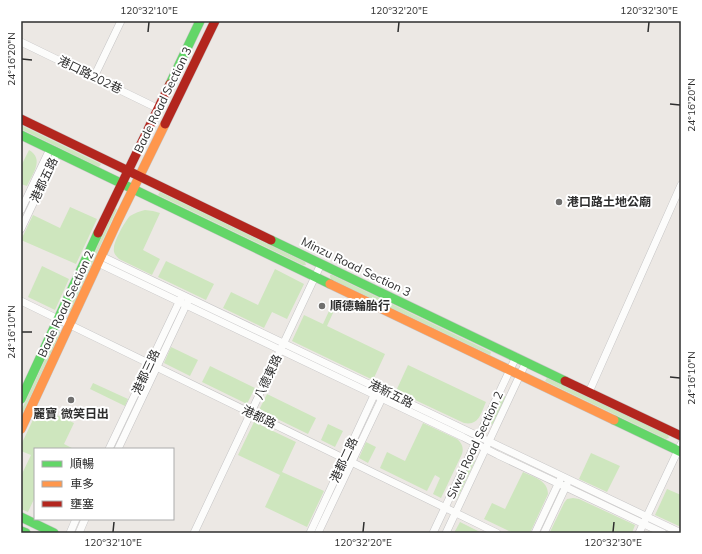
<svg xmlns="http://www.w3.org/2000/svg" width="702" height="554" viewBox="0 0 702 554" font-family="Mulish,'Noto Sans TC',sans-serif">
<rect width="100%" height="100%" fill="#ece8e4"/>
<g fill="#cee6be">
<path d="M21,125L101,164L99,167L21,129Z"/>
<path d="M29,150C45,159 32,175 27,186L21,184V166Z"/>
<path d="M160,192L305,262L306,265H303L158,195Z"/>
<path d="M70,207L97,219L76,264L21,240L33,215L60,228Z"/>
<path d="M115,208L117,209L70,312H69L68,311Z"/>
<path d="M145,210L153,211L160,213L143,250L160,259L152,275L119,259C116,256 113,253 114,248C114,241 125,221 130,216C135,213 140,211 145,210Z"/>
<path d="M166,261L214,284L206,300L158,277Z"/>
<path d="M42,266L69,279L55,310L28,297Z"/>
<path d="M275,269L304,284L287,319L272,312L264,328L223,308L231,292L258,305Z"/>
<path d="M330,275H332L491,352L490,355L331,279L330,277Z"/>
<path d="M335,298L339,300L327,326L385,354L373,380L292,341L304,315L323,324Z"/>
<path d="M58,332H60V333L21,417V411Z"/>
<path d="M171,347L198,360L190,376L164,363Z"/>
<path d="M408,365L486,402C481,413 479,426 464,423L396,391Z"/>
<path d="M210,366L255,388L247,404L202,382Z"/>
<path d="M547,378L668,435L669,438L666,439L545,381Z"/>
<path d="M93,383L128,399L125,406L90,389Z"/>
<path d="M267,394L316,418L308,434L259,410Z"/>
<path d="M502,395L506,397L493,424L490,425L489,423Z"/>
<path d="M39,407L74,423L64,444L74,449H35V497L28,512L21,509V476L31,455L21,451V445Z"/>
<path d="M254,422L296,442L282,472L324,491L307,527L265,507L280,475L238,455Z"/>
<path d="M423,423L457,439C462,443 464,448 462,454L441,498L433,494L440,478L435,475L427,491L380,468L387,452L405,461Z"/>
<path d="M328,424L343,431L335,447L321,440Z"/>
<path d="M366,442L376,447L368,463L359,458Z"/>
<path d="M591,453L620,466L607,492L579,479Z"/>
<path d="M473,459H475V461L457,499L455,500L454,498Z"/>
<path d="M523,472C533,477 548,480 548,494L530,533H513L484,519L492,503L505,509Z"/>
<path d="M667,489L681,495V527L655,515Z"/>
<path d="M573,498L579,499L635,525L632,533H553L550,532L564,503L567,499Z"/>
<path d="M460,522L482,533H454Z"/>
</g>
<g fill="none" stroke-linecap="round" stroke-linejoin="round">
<defs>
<g id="street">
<path d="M21,42L159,109"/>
<path d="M94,77L121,21"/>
<path d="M21,210L50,149"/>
<path d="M21,229L57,153"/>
<path d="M101,256L681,533"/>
<path d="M98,263L463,437L498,455L663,533"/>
<path d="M21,301L497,533"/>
<path d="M589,392L681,185"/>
<path d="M109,449L181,298"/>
<path d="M118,449L188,301"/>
<path d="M70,533L76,519"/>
<path d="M79,533L85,519"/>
<path d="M194,533L321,264"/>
<path d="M310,533L376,391"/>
<path d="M318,533L384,394"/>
<path d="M433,533L516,357"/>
<path d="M446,533L526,362"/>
<path d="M535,533L560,480"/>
<path d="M544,533L567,484"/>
<path d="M639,533L681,444"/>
</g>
<g id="fast">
<path d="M170,84L200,21"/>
<path d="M21,135L330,284"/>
<path d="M271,240L565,381"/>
<path d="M21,399L98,233"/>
<path d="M614,420L681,452"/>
<path d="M21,517L54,533"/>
<path d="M21,531L26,533"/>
</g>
<g id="slow">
<path d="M330,284L614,420"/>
<path d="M21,429L118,220L165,124"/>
</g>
<g id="jam">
<path d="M21,119L271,240"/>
<path d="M165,124L215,21"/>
<path d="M98,233L170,84"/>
<path d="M565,381L681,436"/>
</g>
</defs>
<use href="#street" stroke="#c5c4c5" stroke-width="8"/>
<use href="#fast" stroke="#c5c4c5" stroke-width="10"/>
<use href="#slow" stroke="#c5c4c5" stroke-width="10"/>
<use href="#jam" stroke="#c5c4c5" stroke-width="10"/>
<use href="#street" stroke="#fcfcfb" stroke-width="7"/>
<use href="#fast" stroke="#63d668" stroke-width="9"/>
<use href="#slow" stroke="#ff974d" stroke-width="9"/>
<use href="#jam" stroke="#b3261e" stroke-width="9"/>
</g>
<path fill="none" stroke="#2e2e2e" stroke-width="1.5" d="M148,32L149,22M398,32L399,22M648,32L649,22M22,59L32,60M670,104L680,105M22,332H32M670,377L680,378M113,532L114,522M363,532L364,522M613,532L614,522"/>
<g fill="#706f6e" stroke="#fff" stroke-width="1.5">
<circle cx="559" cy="202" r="4"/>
<circle cx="322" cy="306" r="4"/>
<circle cx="71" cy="400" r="4"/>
</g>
<g text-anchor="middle" stroke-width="4" stroke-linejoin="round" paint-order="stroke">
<g font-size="12" fill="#2e2e2e" stroke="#fff">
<text transform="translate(90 75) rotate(26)" y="4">港口路202巷</text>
<text transform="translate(163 100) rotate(-64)" y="4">Bade Road Section 3</text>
<text transform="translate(44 180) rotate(-65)" y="4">港都五路</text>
<text transform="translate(356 267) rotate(26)" y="4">Minzu Road Section 3</text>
<text transform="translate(66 304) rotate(-65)" y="4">Bade Road Section 2</text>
<text transform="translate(146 372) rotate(-65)" y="4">港都三路</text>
<text transform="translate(268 377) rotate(-65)" y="4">八德東路</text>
<text transform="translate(391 394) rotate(26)" y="4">港新五路</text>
<text transform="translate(259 417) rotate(26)" y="4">港都路</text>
<text transform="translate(475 445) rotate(-65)" y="4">Siwei Road Section 2</text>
<text transform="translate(344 460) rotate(-65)" y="4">港都二路</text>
</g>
<g font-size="12" font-weight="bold" fill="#2e2e2e" stroke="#fff" text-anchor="start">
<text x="567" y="206">港口路土地公廟</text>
<text x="330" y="310">順德輪胎行</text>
<text x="71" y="418" text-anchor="middle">麗寶 微笑日出</text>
</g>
</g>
<rect width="702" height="554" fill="none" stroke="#ffffff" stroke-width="44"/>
<rect x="34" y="448" width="140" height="72" fill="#ffffff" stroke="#ababab"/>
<rect x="42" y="461" width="20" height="6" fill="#63d668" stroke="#ababab"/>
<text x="70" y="468" font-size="12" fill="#2e2e2e">順暢</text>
<rect x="42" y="481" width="20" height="6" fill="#ff974d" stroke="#ababab"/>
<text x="70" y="488" font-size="12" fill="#2e2e2e">車多</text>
<rect x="42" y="501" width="20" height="6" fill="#b3261e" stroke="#ababab"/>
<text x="70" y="508" font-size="12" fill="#2e2e2e">壅塞</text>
<rect x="22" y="22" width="658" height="510" fill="none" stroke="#2e2e2e" stroke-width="1.5"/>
<g font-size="10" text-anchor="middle" fill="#2e2e2e">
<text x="149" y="14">120°32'10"E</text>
<text x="399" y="14">120°32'20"E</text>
<text x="649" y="14">120°32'30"E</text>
<text transform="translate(11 59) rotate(-90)" y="4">24°16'20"N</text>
<text transform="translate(691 105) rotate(-90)" y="4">24°16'20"N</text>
<text transform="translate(11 332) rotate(-90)" y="4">24°16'10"N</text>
<text transform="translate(691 378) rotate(-90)" y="4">24°16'10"N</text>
<text x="113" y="546">120°32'10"E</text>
<text x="363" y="546">120°32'20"E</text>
<text x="613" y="546">120°32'30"E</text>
</g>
</svg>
